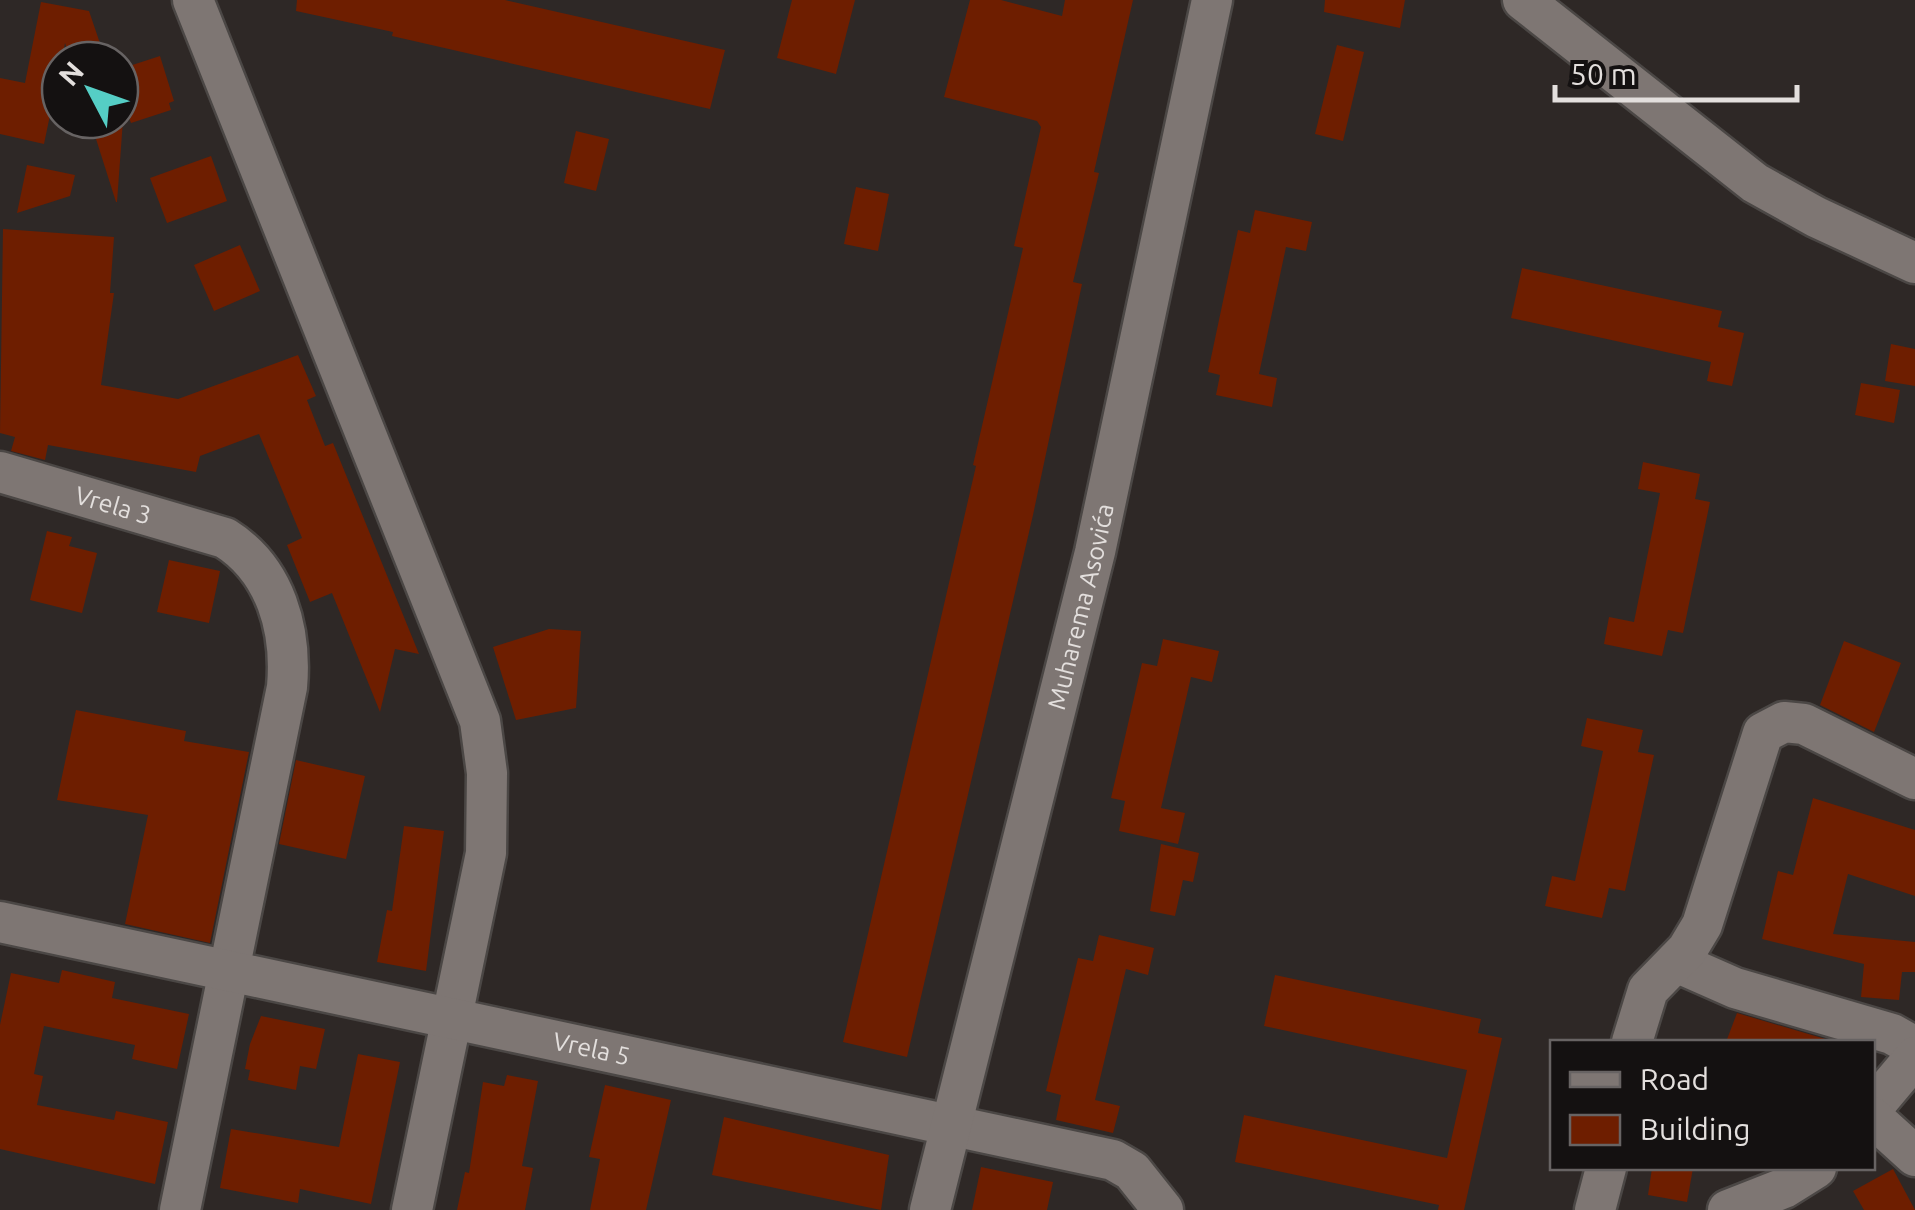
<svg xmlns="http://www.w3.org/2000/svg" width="1915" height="1210" viewBox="0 0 1915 1210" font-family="Ubuntu,sans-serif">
<rect width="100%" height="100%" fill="#2e2826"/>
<g fill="#6e1e00">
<path d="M297,0H505L725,50L710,109L392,36L393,32L296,11Z"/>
<path d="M792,0H855L836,74L777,58Z"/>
<path d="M970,0H1001L1062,16L1065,0H1133L1094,172L1099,173L1073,282L1082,284L1033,515L907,1057L843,1042L976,466L973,465L1023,248L1014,246L1041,127L1037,121L944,97Z"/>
<path d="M1325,0H1405L1400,28L1324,12Z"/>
<path d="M41,2L89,11L105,58L68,51L65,43L44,144L0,134V78L25,83Z"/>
<path d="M1337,45L1364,52L1343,141L1315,134Z"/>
<path d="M160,56L174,101L169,103L171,110L131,123L120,95V69Z"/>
<path d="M90,120H123L117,202H116Z"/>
<path d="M576,131L609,139L596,191L564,183Z"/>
<path d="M211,156L227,201L167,223L150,178Z"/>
<path d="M27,165L75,175L70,196L17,213Z"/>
<path d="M856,187L889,194L878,251L844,244Z"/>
<path d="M1255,210L1312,222L1306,251L1286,247L1259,374L1277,378L1272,407L1216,395L1220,375L1208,372L1238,230L1250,233Z"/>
<path d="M3,229L114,237L110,293H114L101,385L178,399L298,355L316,396L307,400L325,446L333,443L419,654L395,649L380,712L332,593L310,602L287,545L302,538L259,434L200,456L196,472L48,445L45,460L11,451L15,437L0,433Z"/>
<path d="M240,245L260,291L214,311L194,265Z"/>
<path d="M1522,268L1722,311L1718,327L1744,333L1732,386L1707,381L1711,362L1511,318Z"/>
<path d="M1891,344L1915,349V386L1885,381Z"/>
<path d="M1861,383L1900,390L1894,423L1855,415Z"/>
<path d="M1643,462L1700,474L1695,499L1710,502L1683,633L1668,630L1662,656L1604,644L1609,617L1634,622L1660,493L1638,489Z"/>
<path d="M47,531L72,537L69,546L97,553L82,613L30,600Z"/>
<path d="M169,560L220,571L209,623L157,612Z"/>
<path d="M549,629L581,631L576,708L516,720L493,647Z"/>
<path d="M1163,639L1219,651L1212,682L1191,677L1161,808L1185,813L1178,844L1119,831L1125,801L1111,798L1142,663L1157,666Z"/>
<path d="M1844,641L1901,663L1874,732L1820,705Z"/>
<path d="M76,710L186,731L184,741L249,752L210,943L125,924L148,815L57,800Z"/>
<path d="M1587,718L1643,730L1638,752L1654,755L1625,891L1609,888L1602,918L1545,906L1552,876L1575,881L1603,751L1581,746Z"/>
<path d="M296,760L365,776L346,859L279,844Z"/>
<path d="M1813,798L1915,830V896L1848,874L1833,934L1915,942V972H1902L1899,1000L1861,997L1864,964L1762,939L1778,871L1793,875Z"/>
<path d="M404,826L444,831L426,971L377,962L387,910L392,911Z"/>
<path d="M1161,844L1199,853L1193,882L1183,880L1175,916L1150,911Z"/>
<path d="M1099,935L1154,948L1148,975L1126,969L1095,1100L1120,1106L1113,1133L1056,1120L1061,1095L1046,1091L1078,958L1093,961Z"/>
<path d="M62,970L115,982L112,998L189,1014L177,1069L132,1059L135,1045L44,1026L34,1074L43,1076L37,1105L114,1120L116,1111L168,1122L155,1184L0,1149V1025L11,973L59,983Z"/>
<path d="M1275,975L1481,1019L1478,1033L1502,1038L1464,1210H1438L1439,1205L1235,1162L1244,1115L1447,1158L1467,1070L1264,1026Z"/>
<path d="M1737,1013L1832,1041V1042H1726Z"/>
<path d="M261,1016L325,1029L316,1069L300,1066L296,1090L248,1080L250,1070L245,1069L250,1044Z"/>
<path d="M358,1054L400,1062L371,1204L300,1189L298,1203L220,1188L231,1129L339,1147Z"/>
<path d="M507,1075L538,1081L522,1166L533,1168L525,1210H457L465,1172L469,1173L483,1082L504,1086Z"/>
<path d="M605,1085L671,1100L646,1210H590L600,1159L589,1157Z"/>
<path d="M724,1117L889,1155L881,1210L712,1175Z"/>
<path d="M981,1167L1053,1182L1047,1210H972Z"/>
<path d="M1652,1168H1693L1687,1202L1648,1195Z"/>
<path d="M1893,1169L1915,1210H1864L1853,1191Z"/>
</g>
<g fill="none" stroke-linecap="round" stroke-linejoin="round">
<defs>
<g id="minor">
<path d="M193,0L480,721L487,773L486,853L412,1210"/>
<path d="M1523,0L1755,183L1816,217L1915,263"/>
<path id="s1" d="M0,472L225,538C276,570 292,630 287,687L180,1210"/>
<path id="s2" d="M0,922L1113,1160L1132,1171L1163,1210"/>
<path d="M1676,962L1735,988L1892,1034L1915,1047"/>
<path d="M1632,1042L1648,990L1687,950L1702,925L1763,733L1784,722L1804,724L1915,779"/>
<path d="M1872,1108L1915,1057"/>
<path d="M1872,1117L1915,1156"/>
<path id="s3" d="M930,1210L1095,552L1212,0"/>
<path d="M1595,1210L1606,1168"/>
<path d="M1728,1210L1784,1188L1816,1168"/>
</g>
</defs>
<use href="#minor" stroke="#4b4745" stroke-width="45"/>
<use href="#minor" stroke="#7e7673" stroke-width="40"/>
</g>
<g text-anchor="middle" stroke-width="8" stroke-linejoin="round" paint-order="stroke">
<g font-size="25" fill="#e3dfdd" stroke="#141111">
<text dy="9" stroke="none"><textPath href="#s1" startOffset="118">Vrela 3</textPath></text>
<text dy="9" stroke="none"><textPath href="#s3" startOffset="622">Muharema Asovića</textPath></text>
<text dy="9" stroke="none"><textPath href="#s2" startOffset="605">Vrela 5</textPath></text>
</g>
</g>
<rect x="1550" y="1040" width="325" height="130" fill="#141111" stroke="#676363" stroke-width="2.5"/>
<rect x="1570" y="1072" width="50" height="15" fill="#7e7673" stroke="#676363" stroke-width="2.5"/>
<text x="1640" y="1090" font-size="30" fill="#e3dfdd">Road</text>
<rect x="1570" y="1115" width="50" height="30" fill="#6e1e00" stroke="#676363" stroke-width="2.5"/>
<text x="1640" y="1140" font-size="30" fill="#e3dfdd">Building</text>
<g transform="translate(90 90) rotate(311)"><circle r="48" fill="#141111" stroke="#676363" stroke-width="2.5"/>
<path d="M0-8L18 38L0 25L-18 38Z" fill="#55cec5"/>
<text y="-15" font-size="28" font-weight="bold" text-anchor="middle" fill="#e3dfdd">N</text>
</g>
<path d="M1555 85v15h242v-15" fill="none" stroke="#e3dfdd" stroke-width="5"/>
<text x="1570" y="85" font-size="30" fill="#e3dfdd" stroke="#141111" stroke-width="8" paint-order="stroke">50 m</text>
</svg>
